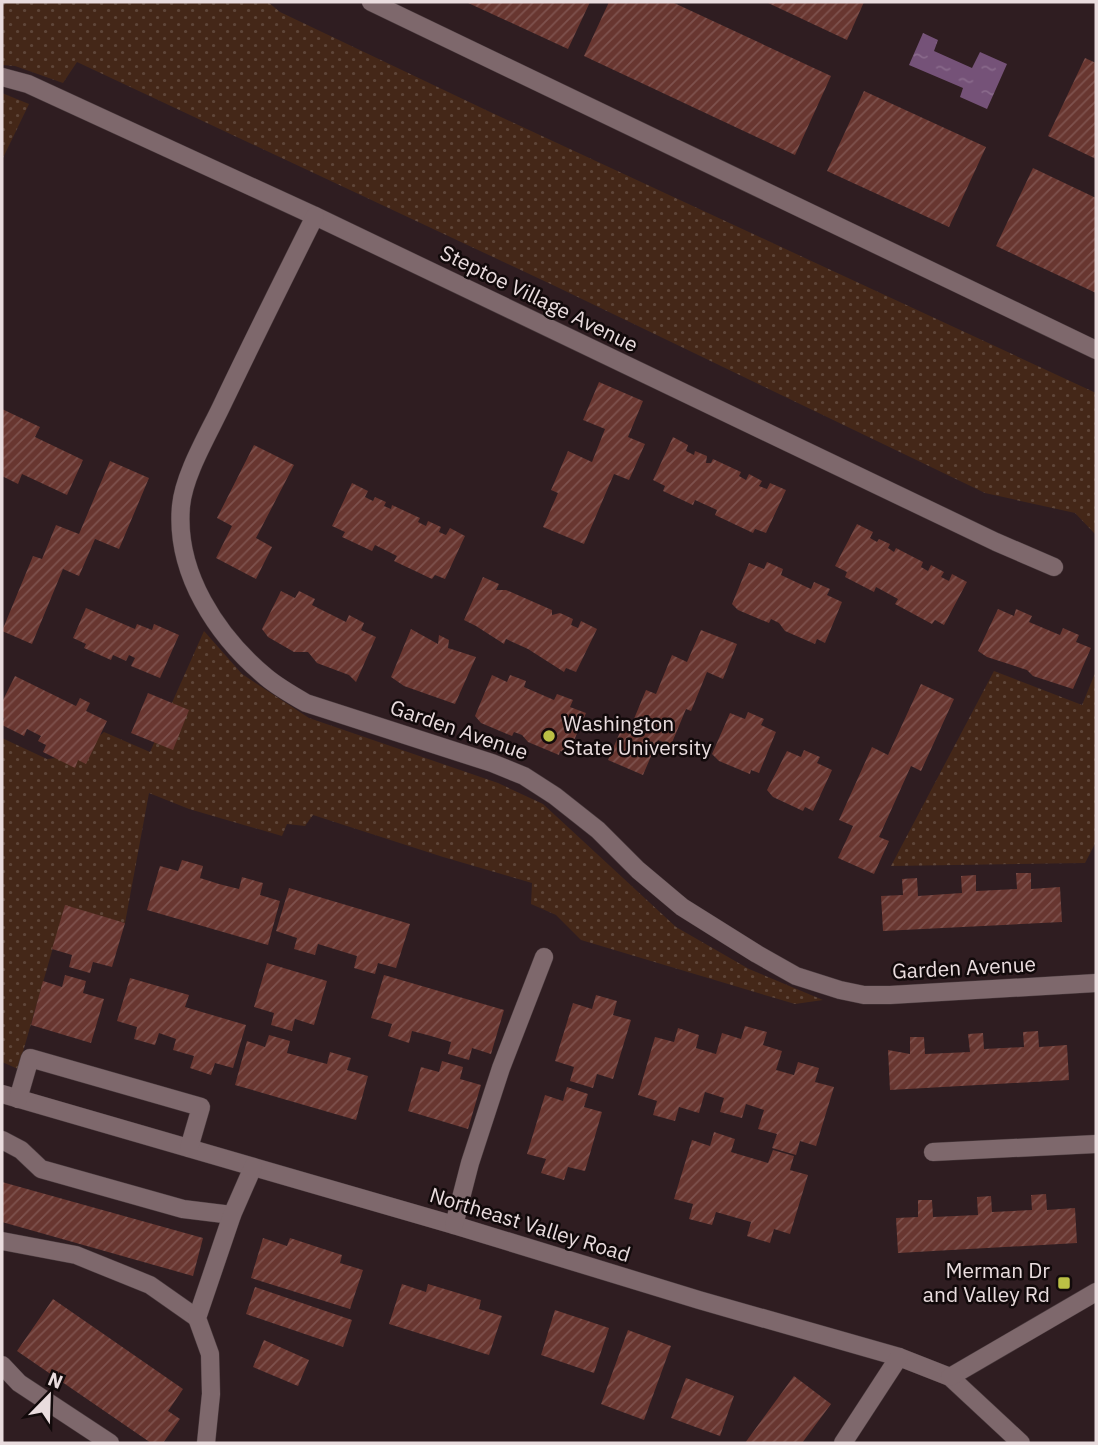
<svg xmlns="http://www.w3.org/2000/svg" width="1098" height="1445" viewBox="0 0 1098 1445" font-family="'IBM Plex Sans',sans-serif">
<defs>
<pattern id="grass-dots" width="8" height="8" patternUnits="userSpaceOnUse" patternTransform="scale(1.75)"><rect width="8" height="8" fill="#442718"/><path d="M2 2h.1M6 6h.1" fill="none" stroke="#5f4639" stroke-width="1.8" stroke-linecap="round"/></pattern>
<pattern id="water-ripples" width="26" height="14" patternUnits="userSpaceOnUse" patternTransform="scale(1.75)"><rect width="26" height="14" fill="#755278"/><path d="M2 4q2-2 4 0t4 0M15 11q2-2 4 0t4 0" fill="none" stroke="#896a8b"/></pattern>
<pattern id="building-hatch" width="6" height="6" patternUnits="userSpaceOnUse" patternTransform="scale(1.75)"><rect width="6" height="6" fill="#683630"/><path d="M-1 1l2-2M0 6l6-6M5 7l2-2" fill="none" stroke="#7e524e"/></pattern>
</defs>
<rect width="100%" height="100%" fill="#2f1d21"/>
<g fill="url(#grass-dots)">
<path d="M2,2H268L280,12L488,111L1096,393V535L1075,513L985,493L557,287L77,62L63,83L15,66L2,65Z"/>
<path d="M2,93L29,104L2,160Z"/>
<path d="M204,631L242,674L309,718L498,783L543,804L676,927L749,969L823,1000L795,1004L581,940L556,915L531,904L532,883L443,857L313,815L305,826L287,824L282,836L189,809L149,793L125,923L65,906L18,1069L2,1062V738L47,759L76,756L104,732L150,752Z"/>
<path d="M994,671L1082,705L1096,671V842L1085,863L891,866Z"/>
</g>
<path fill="url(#water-ripples)" d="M923,33L938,40L934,51L972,68L980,52L1007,64L987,109L960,97L963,88L909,65Z"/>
<g fill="url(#building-hatch)">
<path d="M466,2H590L568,49Z"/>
<path d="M609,2H672L831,76L795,155L584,56Z"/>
<path d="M766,2H864L847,40Z"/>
<path d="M1085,58L1096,63V159L1048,136Z"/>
<path d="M864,91L986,147L949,227L827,171Z"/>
<path d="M1033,168L1096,198V293L996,246Z"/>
<path d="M599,382L643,401L628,437L645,444L629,480L614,474L584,544L543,527L558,493L551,490L568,451L592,462L605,429L583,420Z"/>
<path d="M2,409L40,427L35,437L83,460L67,495L22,474L18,484L2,476Z"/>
<path d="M673,437L688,445L686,451L694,455L695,451L707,456L706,463H711L713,459L741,472L739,476L746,480L749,474L762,481L759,486L767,489L770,483L786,490L766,533L755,529L753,533L715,515L717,510L695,500L693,505L663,491L665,486L653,480Z"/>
<path d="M254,445L294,465L256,538L272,547L256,579L216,558L232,526L217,518Z"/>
<path d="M110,461L149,478L119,549L95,539L79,576L63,569L32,644L2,631L33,556L42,559L56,525L79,534Z"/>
<path d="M352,483L368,491L365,497L373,501L375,497L386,502L384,506L391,509L392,505L420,518L418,522L426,526L428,521L441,527L439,532L446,535L450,528L465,536L445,579L435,575L432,579L394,561L397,556L375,545L372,551L342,537L345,532L332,526Z"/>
<path d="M857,524L873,532L870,538L877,542L879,539L890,544L888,548L894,552L896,548L923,562L921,567L928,571L931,565L944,572L941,577L949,581L952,574L967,582L944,625L935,620L932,624L895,604L898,599L876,587L874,592L845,577L847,572L835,566Z"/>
<path d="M767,562L783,569L781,575L811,589L814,582L830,589L827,595L842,602L825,643L817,639L815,644L785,631L779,623L771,619L769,623L738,610L732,604L749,563L764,569Z"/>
<path d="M483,577L499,584L496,590H506L552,610V615L560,613L573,619L571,625L578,628L581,621L597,629L576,672L566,668L564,672L528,649L506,639L504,644L476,626L464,620Z"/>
<path d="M281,591L295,598L299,591L315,599L312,605L346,622L349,615L364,623L361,630L376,637L356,682L349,675L317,663L308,652H294L268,637L262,629Z"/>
<path d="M86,608L135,629L137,624L152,630L154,624L179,635L160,678L131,666L135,658L129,655L126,661L113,655L111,660L84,648L86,644L73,638Z"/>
<path d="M998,609L1014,616L1016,609L1032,616L1029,622L1060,635L1063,628L1079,635L1076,642L1091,648L1073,689L1033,676L1027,670L987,657L978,651Z"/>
<path d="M411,629L438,644L439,635L449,640L448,648L476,657L455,704L404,686L391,677Z"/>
<path d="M701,630L737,644L723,679L707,672L691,711L686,709L671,745L658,740L643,775L608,760L624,723L631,726L646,690L656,694L672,655L687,662Z"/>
<path d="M492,675L507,682L510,675L526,681L524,687L554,700L557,694L573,700L570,707L586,713L568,754L560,751L559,755L528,742L522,735L514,732L512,736L481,723L475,716Z"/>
<path d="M15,676L76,706L80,698L90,703L86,711L107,721L86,764L78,760L75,768L43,752L46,745L38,741L41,736L27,729L24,736L2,725L4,718L2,717V702Z"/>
<path d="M921,684L954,699L921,771L911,766L879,837L889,841L874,874L838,858L853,826L839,820L872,747L888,755Z"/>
<path d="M148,693L189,710L173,750L131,733Z"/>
<path d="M748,712L764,719L761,725L776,732L759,773L751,770L750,774L719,761L712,754L730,713L745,719Z"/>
<path d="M804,750L820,757L817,763L832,770L813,811L805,807L803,811L773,797L767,790L787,751L801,757Z"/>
<path d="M182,860L203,866L200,878L219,884L239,889L242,877L263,883L260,895L280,901L268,945L147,910L160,866L178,871Z"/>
<path d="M1016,873H1031V889L1060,887L1062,922L883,931L881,896L903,895L902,879L917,878L918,896L962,893L961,876L976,875V891L1017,889Z"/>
<path d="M289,888L410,924L396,968L378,963L375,974L354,968L357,956L318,944L315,955L294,949L297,938L276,931Z"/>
<path d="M65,905L125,923L112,967L93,962L90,973L69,967L72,955L52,949Z"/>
<path d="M267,963L327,981L314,1025L295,1019L292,1031L271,1025L274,1013L254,1007Z"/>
<path d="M65,975L86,981L83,993L104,999L91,1043L31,1025L43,981L62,987Z"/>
<path d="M384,975L504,1010L491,1054L472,1048L469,1060L448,1054L451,1042L431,1036L412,1031L409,1043L388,1036L392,1024L371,1018Z"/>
<path d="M130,978L189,995L185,1007L246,1025L233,1068L215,1063L211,1075L190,1068L194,1056L173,1050L176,1039L159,1033L155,1045L134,1039L137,1027L117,1021Z"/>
<path d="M596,995L617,1001L613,1015L631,1020L613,1079L597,1074L593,1088L570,1081L574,1067L555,1061L573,1003L592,1009Z"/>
<path d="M745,1026L767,1032L763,1045L782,1051L776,1070L794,1075L798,1062L819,1068L815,1082L834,1087L816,1146L800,1141L796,1155L772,1148L777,1134L758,1129L764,1110L746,1104L742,1118L720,1112L724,1098L705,1092L699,1113L679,1107L675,1121L653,1115L657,1101L638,1095L655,1037L674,1042L678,1028L699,1035L696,1048L716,1054L722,1033L741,1039Z"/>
<path d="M1038,1031L1039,1047L1067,1045L1069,1080L890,1090L888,1050L910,1054V1037H924L925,1054L970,1052L968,1034L983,1033L984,1049L1024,1047L1023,1032Z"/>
<path d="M269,1035L290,1041L287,1053L327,1064L330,1052L351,1058L347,1070L368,1076L356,1120L235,1085L247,1041L265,1047Z"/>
<path d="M442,1061L463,1067L460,1079L481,1085L468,1129L408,1111L421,1067L439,1072Z"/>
<path d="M567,1087L588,1094L584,1107L602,1112L585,1171L568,1167L564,1180L541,1173L546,1159L527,1154L545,1095L563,1101Z"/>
<path d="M714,1132L735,1139L731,1152L768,1163L773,1150L794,1156L790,1170L808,1175L790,1234L774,1229L770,1243L747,1236L751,1222L716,1212L712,1225L689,1219L693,1204L674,1199L692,1140L710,1146Z"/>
<path d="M2,1182L203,1238L193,1276L2,1222Z"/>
<path d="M1046,1194L1047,1210L1075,1208L1077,1243L898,1253L896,1218L918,1217V1200H932L933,1217L978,1215L977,1197L991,1196L992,1212L1032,1210L1031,1195Z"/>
<path d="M263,1238L287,1246L290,1238L342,1255L340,1263L363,1270L350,1309L251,1278Z"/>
<path d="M402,1284L426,1292L428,1284L481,1300L479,1309L502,1316L489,1355L389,1324Z"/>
<path d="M255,1287L352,1320L343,1347L246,1314Z"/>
<path d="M53,1299L183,1389L168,1411L180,1419L163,1443H151L17,1351Z"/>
<path d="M555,1310L609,1328L594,1373L541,1355Z"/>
<path d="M628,1330L671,1346L644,1420L601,1404Z"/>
<path d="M264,1340L309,1360L298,1386L253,1367Z"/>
<path d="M794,1376L831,1404L802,1443H745Z"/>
<path d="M686,1378L734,1396L720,1436L671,1418Z"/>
</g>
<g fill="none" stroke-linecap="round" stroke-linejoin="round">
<defs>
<g id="minor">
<path d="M371,2L1096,350"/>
<path d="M2,77L28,84L315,216L996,542L1054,567"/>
<path d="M315,216C284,278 253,340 223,403C209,433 184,474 181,506C175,573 217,636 266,677C278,687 292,695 306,703L492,763L524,776L555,796L598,830L638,870L682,907L757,954L796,976L840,990L864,995H890L1096,983"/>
<path d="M2,1094L454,1225L699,1300L899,1357L950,1377L1021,1443"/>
<path d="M18,1099L30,1058L201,1107L189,1148"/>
<path d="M2,1140L21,1150L41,1169L183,1209L232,1215"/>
<path d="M933,1152L1096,1144"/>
<path d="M454,1225L470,1163L501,1068L544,957"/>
<path d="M2,1241L76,1255L150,1285L197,1318"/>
<path d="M2,1365L19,1383L110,1443"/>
<path d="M950,1377L1096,1292"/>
<path d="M206,1443L211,1394L210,1354L197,1318L232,1215L253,1167"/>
<path d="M843,1443L899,1357"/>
</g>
</defs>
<use href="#minor" stroke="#493a3d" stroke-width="19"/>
<use href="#minor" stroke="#7e686c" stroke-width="18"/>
</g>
<g fill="#bbc045" stroke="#120a0b" stroke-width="2.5">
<circle cx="549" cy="736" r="7"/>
<rect x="1057" y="1276" width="14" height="14" rx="3.5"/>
</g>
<g text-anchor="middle" stroke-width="5" stroke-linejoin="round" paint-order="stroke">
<g font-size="21" fill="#e9dcde" stroke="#120a0b">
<text transform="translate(539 299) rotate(26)" y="7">Steptoe Village Avenue</text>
<text transform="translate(459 730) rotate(19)" y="7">Garden Avenue</text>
<text transform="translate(964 968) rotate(-3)" y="7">Garden Avenue</text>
<text transform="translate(530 1225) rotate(17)" y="7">Northeast Valley Road</text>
</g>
<g font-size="21" fill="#e9dcde" stroke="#120a0b" text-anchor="start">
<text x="563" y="731">Washington<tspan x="563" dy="24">State University</tspan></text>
<text x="1050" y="1278" text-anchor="end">Merman Dr<tspan x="1050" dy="24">and Valley Rd</tspan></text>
</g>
</g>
<rect width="1098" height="1445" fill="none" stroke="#e9dcde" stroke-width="7"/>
<g transform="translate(49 1396) rotate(23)" stroke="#120a0b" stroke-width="5" paint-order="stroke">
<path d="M0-5L12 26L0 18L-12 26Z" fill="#e9dcde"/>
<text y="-10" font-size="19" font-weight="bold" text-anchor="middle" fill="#e9dcde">N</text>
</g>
</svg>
